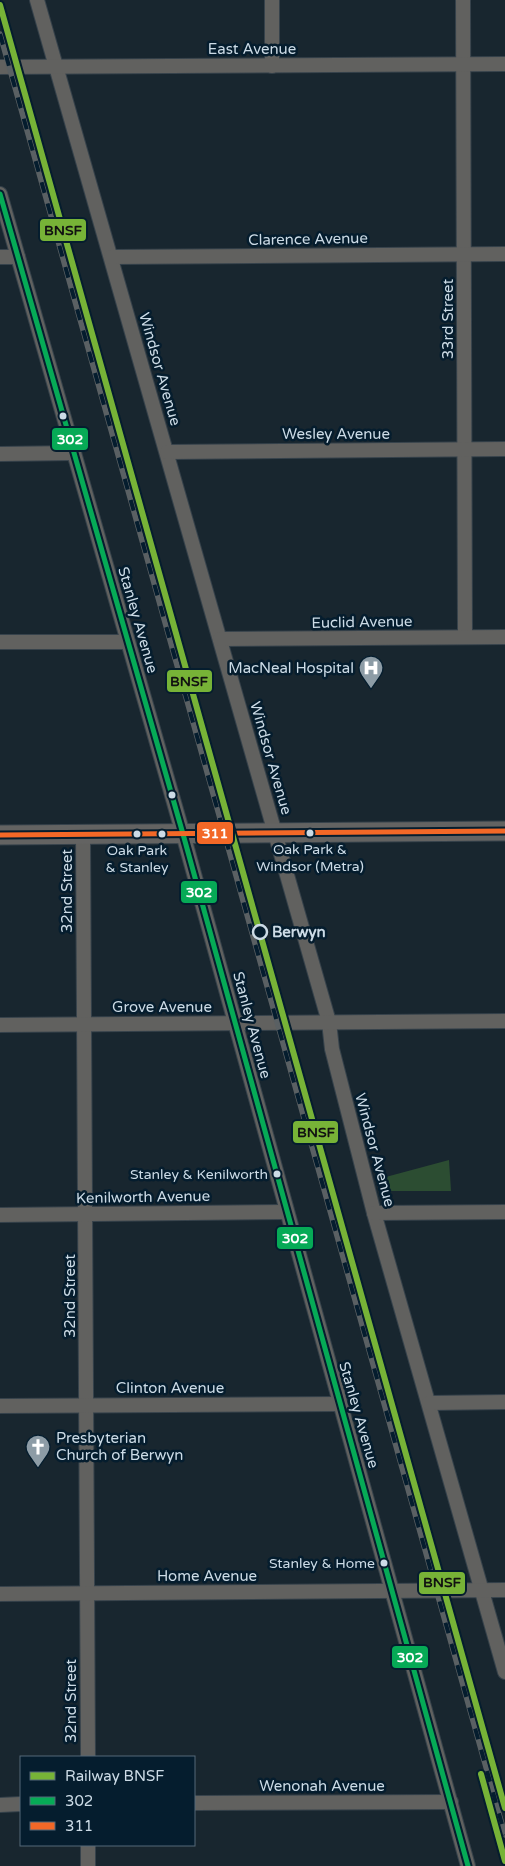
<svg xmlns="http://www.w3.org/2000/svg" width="505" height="1866" viewBox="0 0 505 1866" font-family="'Varela Round',sans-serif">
<rect width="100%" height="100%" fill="#18262f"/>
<path fill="#2c4d32" d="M449,1160L451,1191H388L382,1178Z"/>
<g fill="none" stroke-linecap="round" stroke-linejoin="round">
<defs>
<g id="street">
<path d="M37,0L329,1022L332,1049L374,1213L505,1672"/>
<path d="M272,0V66"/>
<path d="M463,0L465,637"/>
<path d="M0,67L505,64"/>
<path d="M0,194L183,834L468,1866"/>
<path d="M0,257H18"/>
<path d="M111,257L505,254"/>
<path d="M167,452L505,449"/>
<path d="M0,454L74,453"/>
<path d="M220,639L505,637"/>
<path d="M0,642H127"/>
<path d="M83,834L88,1757"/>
<path d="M0,1025L505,1021"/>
<path d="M374,1213L505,1212"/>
<path d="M0,1215L286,1212"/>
<path d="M429,1403L505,1402"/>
<path d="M0,1406L339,1404"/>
<path d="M0,1594L505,1590"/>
<path d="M194,1803L451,1802"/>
<path d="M0,1805L21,1804"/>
<path d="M88,1845V1866"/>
</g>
<path id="secondary" d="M0,835L505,831"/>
</defs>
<use href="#street" stroke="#36424b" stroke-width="16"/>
<use href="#secondary" stroke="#36424b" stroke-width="21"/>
<use href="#street" stroke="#61615f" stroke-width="14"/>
<use href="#secondary" stroke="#636362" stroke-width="19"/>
<defs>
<path id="rail" d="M0,34L505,1835"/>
</defs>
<use href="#rail" stroke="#5a6063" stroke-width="5.5"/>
<use href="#rail" stroke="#051d2e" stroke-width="4" stroke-dasharray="11" stroke-linecap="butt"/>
<defs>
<path id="bus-1" d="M0,194L183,834L468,1866"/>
<path id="bus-2" d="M0,835L505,831"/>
</defs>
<use href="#bus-1" stroke="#051d2e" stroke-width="9"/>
<use href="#bus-2" stroke="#051d2e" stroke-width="9"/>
<use href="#bus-1" stroke="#06aa56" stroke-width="5"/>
<use href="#bus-2" stroke="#f36827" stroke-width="5"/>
<defs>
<g id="rail-1">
<path d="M0,5L505,1808"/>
<path d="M481,1774L505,1861"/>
</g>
</defs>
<use href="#rail-1" stroke="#051d2e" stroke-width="10"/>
<use href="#rail-1" stroke="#77b337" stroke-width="6"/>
</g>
<defs>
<symbol id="hospital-pin" viewBox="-11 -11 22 30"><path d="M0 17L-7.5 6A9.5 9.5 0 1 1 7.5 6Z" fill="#8d9ca6" stroke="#051d2e"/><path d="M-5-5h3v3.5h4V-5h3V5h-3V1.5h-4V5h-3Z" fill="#fff"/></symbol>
<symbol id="church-pin" viewBox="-11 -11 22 30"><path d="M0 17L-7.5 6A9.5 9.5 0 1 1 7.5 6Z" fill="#8d9ca6" stroke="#051d2e"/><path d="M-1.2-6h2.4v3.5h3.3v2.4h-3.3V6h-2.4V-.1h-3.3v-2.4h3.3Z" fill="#fff"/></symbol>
</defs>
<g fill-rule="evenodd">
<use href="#hospital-pin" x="357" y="654" width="28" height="38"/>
<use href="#church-pin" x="24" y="1433" width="28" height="38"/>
</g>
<g fill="#ccdbe6" stroke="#051d2e" stroke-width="2">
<circle cx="63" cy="416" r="4.5"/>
<circle cx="172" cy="795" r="4.5"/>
<circle cx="310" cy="833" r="4.5"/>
<circle cx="137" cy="834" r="4.5"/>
<circle cx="162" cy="834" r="4.5"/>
<circle cx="277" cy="1174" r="4.5"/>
<circle cx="384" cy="1563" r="4.5"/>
</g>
<circle fill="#051d2e" stroke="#ccdbe6" stroke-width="2.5" cx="260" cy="932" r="7"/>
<g text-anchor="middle" stroke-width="5" stroke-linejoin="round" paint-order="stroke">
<g font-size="14" fill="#ccdbe6" stroke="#051d2e">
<text x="310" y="854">Oak Park &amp;<tspan x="310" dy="17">Windsor (Metra)</tspan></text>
<text x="137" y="855">Oak Park<tspan x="137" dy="17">&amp; Stanley</tspan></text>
<text x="268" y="1179" text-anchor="end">Stanley &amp; Kenilworth</text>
<text x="375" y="1568" text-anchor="end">Stanley &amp; Home</text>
</g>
<g font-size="15" fill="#ccdbe6" stroke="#051d2e">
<text x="252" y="54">East Avenue</text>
<text transform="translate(308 239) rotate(-1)" y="5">Clarence Avenue</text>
<text transform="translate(448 319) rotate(-90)" y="5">33rd Street</text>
<text transform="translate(160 369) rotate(74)" y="5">Windsor Avenue</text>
<text x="336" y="439">Wesley Avenue</text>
<text transform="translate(138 620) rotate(74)" y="5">Stanley Avenue</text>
<text transform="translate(362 622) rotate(-1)" y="5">Euclid Avenue</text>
<text transform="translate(271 758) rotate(74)" y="5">Windsor Avenue</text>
<text transform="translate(67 891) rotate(-90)" y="5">32nd Street</text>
<text x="162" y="1012">Grove Avenue</text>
<text transform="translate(252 1025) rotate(75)" y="5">Stanley Avenue</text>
<text transform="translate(375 1150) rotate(75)" y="5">Windsor Avenue</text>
<text transform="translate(143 1197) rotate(-1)" y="5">Kenilworth Avenue</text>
<text transform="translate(70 1296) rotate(-90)" y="5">32nd Street</text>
<text x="170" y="1393">Clinton Avenue</text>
<text transform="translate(359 1415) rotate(74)" y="5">Stanley Avenue</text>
<text x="207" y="1581">Home Avenue</text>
<text transform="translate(71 1701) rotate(-90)" y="5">32nd Street</text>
<text x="322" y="1791">Wenonah Avenue</text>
</g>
<g font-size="15" fill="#ccdbe6" stroke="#051d2e" text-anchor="end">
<text x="354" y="673">MacNeal Hospital</text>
<text x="56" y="1443" text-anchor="start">Presbyterian<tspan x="56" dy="17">Church of Berwyn</tspan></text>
</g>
<g font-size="15" font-weight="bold" fill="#ccdbe6" stroke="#051d2e" text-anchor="start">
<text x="272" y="937">Berwyn</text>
</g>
</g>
<g stroke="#051d2e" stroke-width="2">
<rect x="39" y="218" width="48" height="24" rx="5" fill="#77b337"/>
<rect x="51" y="427" width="38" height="24" rx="5" fill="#06aa56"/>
<rect x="166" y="669" width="47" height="24" rx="5" fill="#77b337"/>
<rect x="196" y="821" width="38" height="24" rx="5" fill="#f36827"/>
<rect x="180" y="880" width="38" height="24" rx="5" fill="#06aa56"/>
<rect x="292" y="1120" width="47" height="24" rx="5" fill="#77b337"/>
<rect x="276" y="1226" width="38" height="24" rx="5" fill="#06aa56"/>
<rect x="418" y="1571" width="48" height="24" rx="5" fill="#77b337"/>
<rect x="391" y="1645" width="38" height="24" rx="5" fill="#06aa56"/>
</g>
<g font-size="14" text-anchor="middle" font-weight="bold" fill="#fff">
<text x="70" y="444">302</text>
<text x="215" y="838">311</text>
<text x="199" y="897">302</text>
<text x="295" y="1243">302</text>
<text x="410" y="1662">302</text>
</g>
<g font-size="14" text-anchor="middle" font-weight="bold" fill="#111">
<text x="63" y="235">BNSF</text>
<text x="189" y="686">BNSF</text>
<text x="316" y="1137">BNSF</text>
<text x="442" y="1587">BNSF</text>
</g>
<rect x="20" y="1756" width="175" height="90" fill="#051d2e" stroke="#556978"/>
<rect x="30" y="1772" width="25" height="8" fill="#77b337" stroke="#556978"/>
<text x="65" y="1781" font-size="15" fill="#ccdbe6">Railway BNSF</text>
<rect x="30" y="1797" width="25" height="8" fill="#06aa56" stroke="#556978"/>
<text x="65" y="1806" font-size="15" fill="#ccdbe6">302</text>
<rect x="30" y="1822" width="25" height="8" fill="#f36827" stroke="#556978"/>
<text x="65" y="1831" font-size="15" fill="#ccdbe6">311</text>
</svg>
